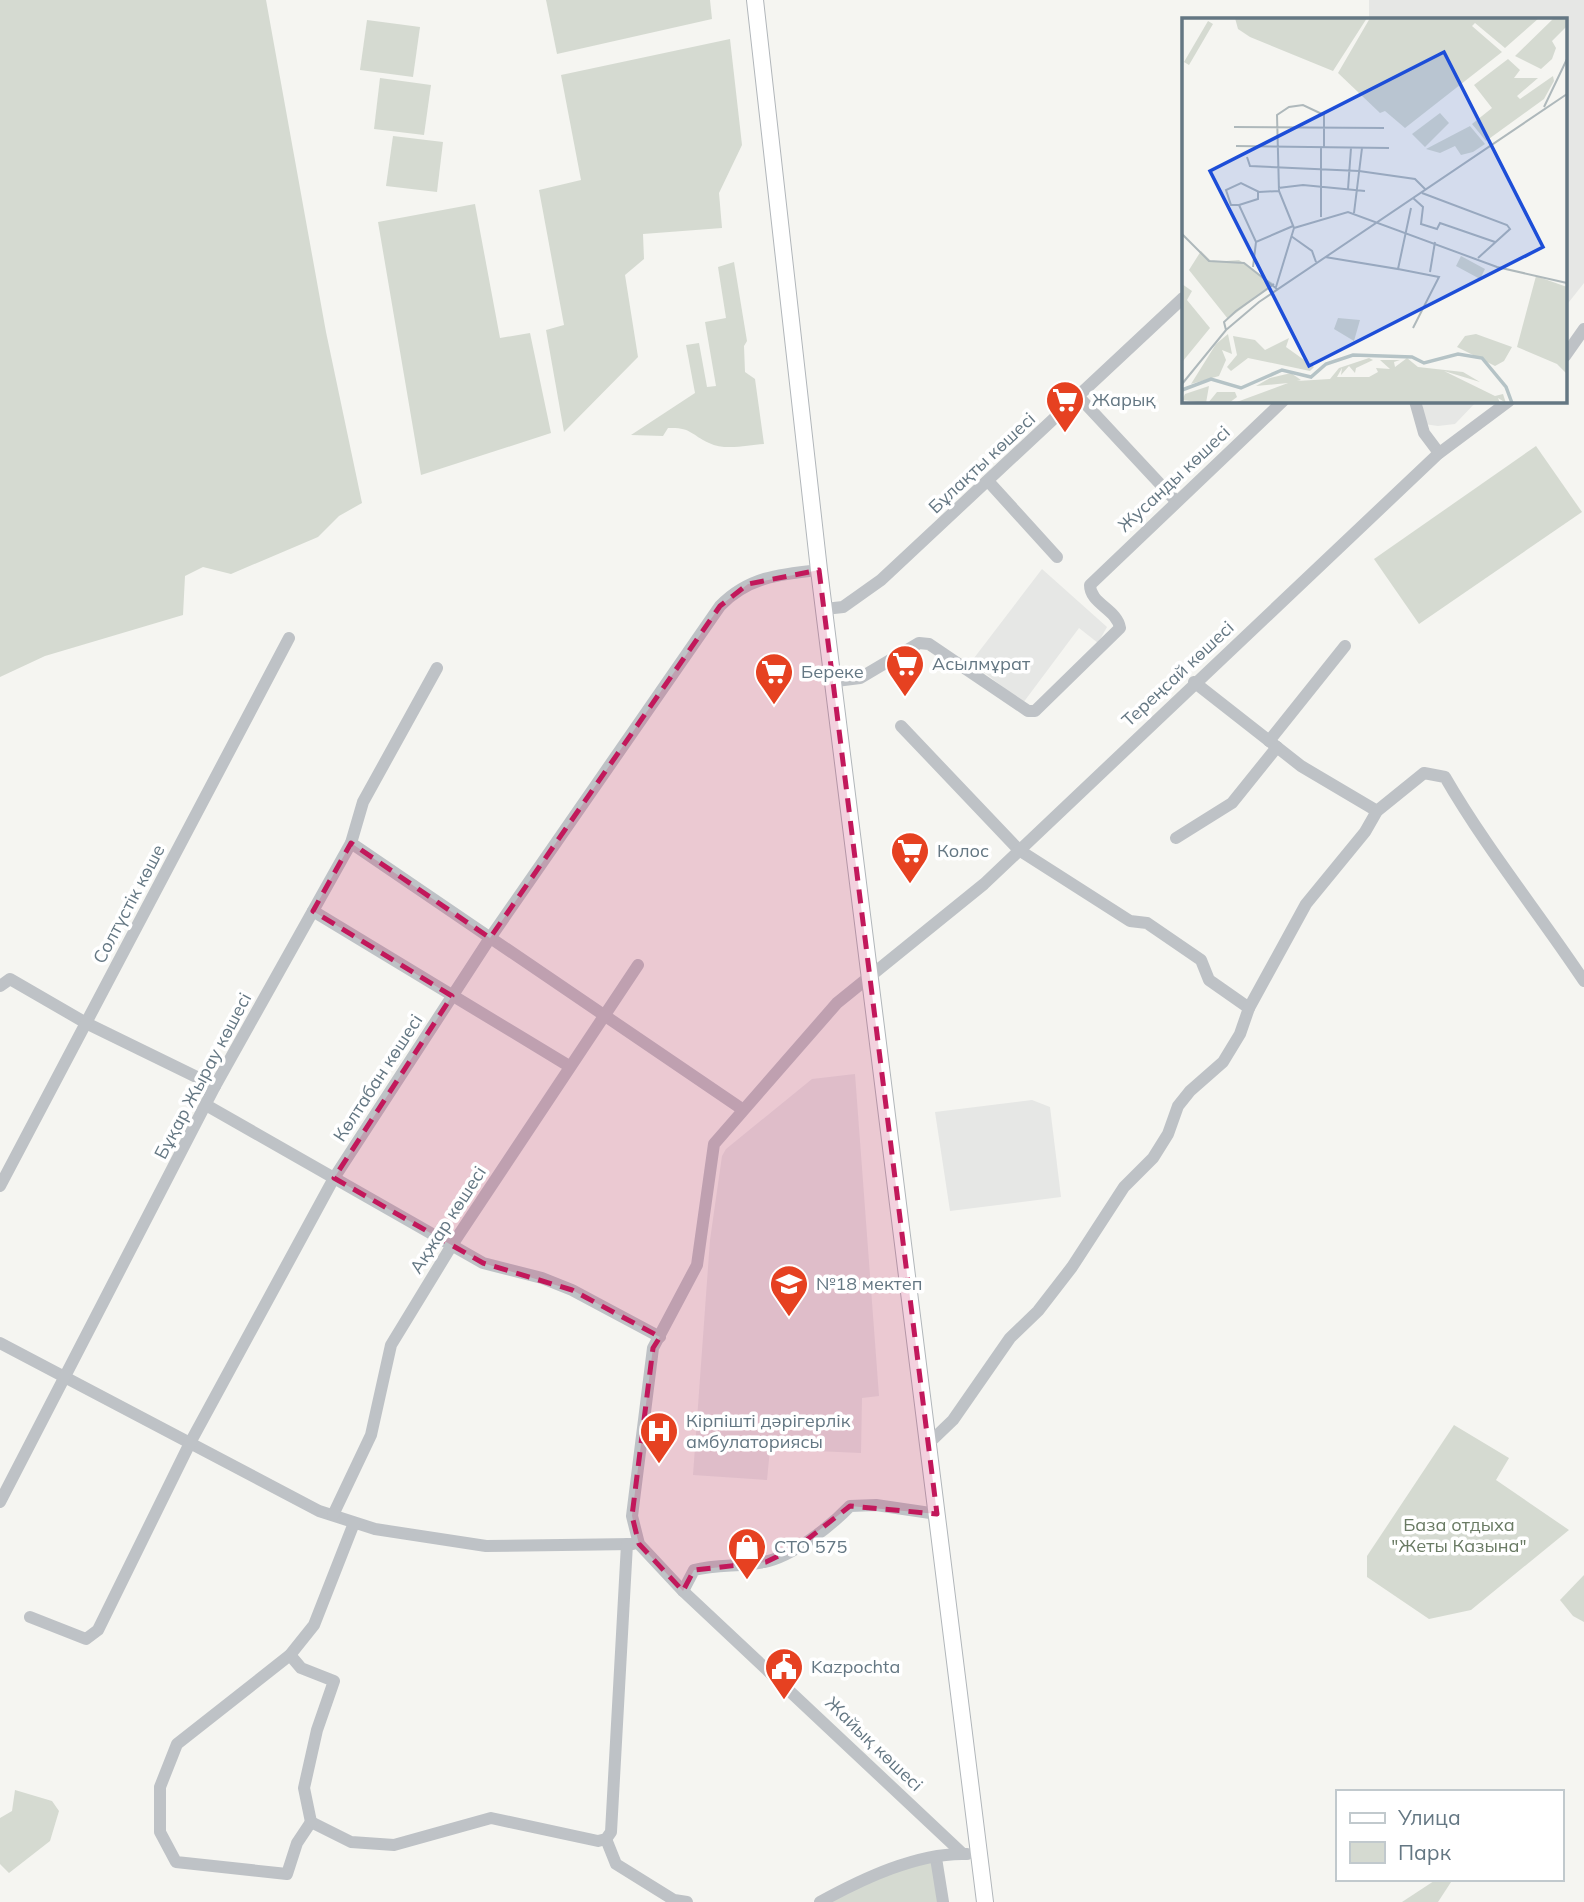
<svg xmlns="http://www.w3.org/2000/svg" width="1584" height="1902" viewBox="0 0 1584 1902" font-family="Mulish,sans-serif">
<rect width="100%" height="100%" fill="#f5f5f1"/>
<g fill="#e6e7e5">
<path d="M1369,0H1584V283L1565,307V19H1369Z"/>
<path d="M1422,401H1477L1455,424L1438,426L1424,424Z"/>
<path d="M1042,569L1107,627L1098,643L1079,628L1023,703L971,662Z"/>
<path d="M855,1074L879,1396L862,1398L861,1453L770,1449L767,1480L693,1475L710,1240L722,1156L726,1149L812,1079Z"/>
<path d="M1032,1100L1050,1107L1061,1197L950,1211L935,1112Z"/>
</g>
<g fill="#d5dad1">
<path d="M0,0H266L326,332L362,503L339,516L318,537L231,574L203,567L185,576L183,615L45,656L0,677Z"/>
<path d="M546,0H710L712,19L557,54Z"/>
<path d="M367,20L420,27L413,77L360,70Z"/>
<path d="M730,39L742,145L719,193L722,228L643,234L644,259L625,275L638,357L564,432L546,330L564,325L539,190L581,180L561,75Z"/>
<path d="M380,78L431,85L424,135L374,129Z"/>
<path d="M393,136L443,142L437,192L386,186Z"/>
<path d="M475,204L500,338L530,333L551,433L421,475L378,222Z"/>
<path d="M734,262L747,341L744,346L745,372L755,379L764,444C747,445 725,451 709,443C690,434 691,427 668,428L663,436L631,435L695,393L686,345L699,343L707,387L716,386L705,322L726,318L718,267Z"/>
<path d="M1536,446L1582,512L1419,624L1374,559Z"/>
<path d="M1454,1425L1509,1458L1496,1480L1569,1530L1471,1610L1429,1619L1367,1577V1556Z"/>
<path d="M1584,1575V1622L1573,1616L1560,1600Z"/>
<path d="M15,1790L52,1801L59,1811L50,1841L9,1873L0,1864V1818L12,1811Z"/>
<path d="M936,1858L944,1902H824L881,1874Z"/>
<path d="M1437,1879H1453L1438,1902H1402Z"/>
</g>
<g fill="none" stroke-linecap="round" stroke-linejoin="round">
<defs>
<path id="major" d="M755,0L819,570L985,1902"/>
</defs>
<use href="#major" stroke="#b1b6ba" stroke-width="18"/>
<g stroke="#bec2c6" stroke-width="12">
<path d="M1565,356L1584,329"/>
<path d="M1079,397L1175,500"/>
<path d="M1415,401L1424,433L1439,453"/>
<path d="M988,481L1057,557"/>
<path d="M825,609L843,607L881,580L1183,298"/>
<path d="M836,681L860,678L919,643L929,644L1028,711H1035L1120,628C1117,609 1090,604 1090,585L1283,401"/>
<path d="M1194,682L1301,766L1377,811"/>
<path d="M901,726L1019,850L1130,921L1147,923L1201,960L1209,980L1249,1008L1240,1034L1223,1062L1190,1091L1178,1106L1168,1134L1153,1158L1124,1187L1072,1267L1038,1311L1010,1338L953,1420L928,1444"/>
<path d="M1269,741L1345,646"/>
<path d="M1176,838L1232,803L1277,747"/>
<path d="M351,843L742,1109"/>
<path d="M313,911L569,1066"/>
<path d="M0,986L10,979L86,1023L215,1086"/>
<path d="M1249,1008L1306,904L1365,832L1377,811L1424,773L1445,777C1486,848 1538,912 1584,981"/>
<path d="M206,1105L483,1263L542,1278L572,1290L660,1337"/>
<path d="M0,1186L289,638"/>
<path d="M0,1343L319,1511L375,1529L486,1546L633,1544"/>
<path d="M0,1502L215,1086L351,843L363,802L437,668"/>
<path d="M333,1515L371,1435L391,1345L452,1245L638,965"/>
<path d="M354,1523L314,1625L290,1655L177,1744L160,1787V1832L176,1862L287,1874L297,1843L311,1822L351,1842L394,1845L491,1818L598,1841L606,1839L611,1832L627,1544"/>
<path d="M683,1591L694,1570C717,1564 741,1567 764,1562C792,1557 831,1526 850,1506L876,1505L937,1514"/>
<path d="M30,1617L86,1639L98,1630L190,1443L334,1178L490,938L720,606C748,577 780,574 819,570"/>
<path d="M290,1655L301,1668L334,1681L317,1730L304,1788L311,1822"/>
<path d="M606,1839L616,1864L674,1900L687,1902"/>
<path d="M963,1854L683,1591L639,1544L632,1516L653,1348L697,1265L714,1144L837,1003L984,884L1438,454L1509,401"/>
<path d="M936,1858L943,1902"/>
<path d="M820,1902C862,1879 918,1852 967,1854"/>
</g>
<use href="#major" stroke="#fff" stroke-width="16"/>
</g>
<path fill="#c2185b" fill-opacity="0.2" stroke="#c2185b" stroke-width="5" stroke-dasharray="14 9" stroke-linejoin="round" d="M819,570L937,1514L850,1506L799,1546L766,1562L694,1570L683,1591L639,1544L632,1516L653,1348L660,1337L572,1290L483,1263L334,1178L452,996L313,911L351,843L490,938L720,606L748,584Z"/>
<defs>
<symbol id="supermarket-pin" viewBox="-11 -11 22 30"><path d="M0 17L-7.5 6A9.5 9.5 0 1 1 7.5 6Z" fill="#e64121" stroke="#fff"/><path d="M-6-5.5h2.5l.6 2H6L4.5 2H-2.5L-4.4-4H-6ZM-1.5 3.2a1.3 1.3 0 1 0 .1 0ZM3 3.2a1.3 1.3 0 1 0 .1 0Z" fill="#fff"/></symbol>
<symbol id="school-pin" viewBox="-11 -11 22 30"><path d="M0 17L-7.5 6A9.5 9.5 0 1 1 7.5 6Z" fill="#e64121" stroke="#fff"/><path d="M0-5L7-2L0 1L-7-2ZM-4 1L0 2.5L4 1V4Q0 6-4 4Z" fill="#fff"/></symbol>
<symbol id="hospital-pin" viewBox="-11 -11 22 30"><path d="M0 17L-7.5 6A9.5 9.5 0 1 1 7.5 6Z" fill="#e64121" stroke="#fff"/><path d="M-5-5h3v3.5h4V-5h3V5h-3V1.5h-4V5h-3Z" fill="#fff"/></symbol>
<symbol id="shop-pin" viewBox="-11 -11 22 30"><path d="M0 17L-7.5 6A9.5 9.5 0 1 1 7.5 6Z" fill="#e64121" stroke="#fff"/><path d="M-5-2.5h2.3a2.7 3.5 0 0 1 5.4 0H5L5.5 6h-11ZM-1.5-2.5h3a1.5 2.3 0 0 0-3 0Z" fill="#fff"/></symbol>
<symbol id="civic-pin" viewBox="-11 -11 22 30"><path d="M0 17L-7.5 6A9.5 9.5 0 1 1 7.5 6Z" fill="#e64121" stroke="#fff"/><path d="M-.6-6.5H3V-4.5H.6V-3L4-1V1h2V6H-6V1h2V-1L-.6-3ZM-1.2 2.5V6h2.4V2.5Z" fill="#fff"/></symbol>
</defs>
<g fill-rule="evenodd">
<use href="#supermarket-pin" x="1043" y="378" width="44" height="60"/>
<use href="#supermarket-pin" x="883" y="642" width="44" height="60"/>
<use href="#supermarket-pin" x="752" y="650" width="44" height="60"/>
<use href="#supermarket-pin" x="888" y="829" width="44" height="60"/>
<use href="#school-pin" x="767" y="1262" width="44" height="60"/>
<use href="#hospital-pin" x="637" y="1409" width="44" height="60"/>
<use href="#shop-pin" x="725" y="1525" width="44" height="60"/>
<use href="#civic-pin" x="762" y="1645" width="44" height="60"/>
</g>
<g text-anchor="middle" stroke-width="7" stroke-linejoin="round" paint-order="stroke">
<g font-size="18" fill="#647783" stroke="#fff" text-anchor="start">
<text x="1092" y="406">Жарық</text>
<text x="932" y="670">Асылмұрат</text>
<text x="801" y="678">Береке</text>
<text x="937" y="857">Колос</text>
<text x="816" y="1290">№18 мектеп</text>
<text x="686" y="1427">Кірпішті дәрігерлік<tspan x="686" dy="21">амбулаториясы</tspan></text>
<text x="774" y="1553">СТО 575</text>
<text x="811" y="1673">Kazpochta</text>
</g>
<g font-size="18" fill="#647783" stroke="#fff">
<text transform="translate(982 463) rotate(-43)" y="6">Бұлақты көшесі</text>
<text transform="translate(1174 479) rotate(-43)" y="6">Жусанды көшесі</text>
<text transform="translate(1178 674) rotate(-43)" y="6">Тереңсай көшесі</text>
<text transform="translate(129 904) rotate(-62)" y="6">Солтүстік көше</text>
<text transform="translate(203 1076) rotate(-62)" y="6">Бұқар Жырау көшесі</text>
<text transform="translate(378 1078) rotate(-57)" y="6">Көлтабан көшесі</text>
<text transform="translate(448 1220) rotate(-57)" y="6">Ақжар көшесі</text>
<text transform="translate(874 1744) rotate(44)" y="6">Жайық көшесі</text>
</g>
<g font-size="18" fill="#697a63" stroke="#fff">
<text x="1459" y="1531">База отдыха<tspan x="1459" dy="21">"Жеты Казына"</tspan></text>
</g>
</g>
<g transform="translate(1182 18)">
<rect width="385" height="385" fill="#f5f5f1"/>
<path d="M53,0H185L151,53L68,19L56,11ZM188,0H357L323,30L293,5L290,8L320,34L223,110L203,93L198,95L156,55ZM372,0L385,2V8L370,23L374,30L370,41L359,51L333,38ZM26,3L31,6L7,47L2,44ZM326,41L338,52L332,60H356L335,78L338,81L371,58L372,63L362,81L304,123L290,106L310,90L292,67ZM258,95L267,105L243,129L230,116ZM288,108L303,126L291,134L279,137L273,128L258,135L244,131ZM19,233L30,244L57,242L92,266L46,301L7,252ZM279,238L303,251L298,261L274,248ZM354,258L385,269V356L375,346L335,329ZM0,266L10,273L5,282L28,310L1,343ZM156,300L178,302L172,323L152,311ZM46,316L50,336L40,332L44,342L37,358L9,366L34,326ZM294,316L330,329L322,343L313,348L275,329L283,318ZM51,318L73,322L83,332L107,320L104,329L132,349L128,353L66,340L49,353L45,349L55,337ZM187,340L191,342L174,350L173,355L167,348L159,357L160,350L155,359H187L196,354L194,350L208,351L198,342H218L212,344L213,349L225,340L236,349L281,354L298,364L262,353L313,378L321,376L324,385L316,380L318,385H52L106,365L74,368L88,360L109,355L119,362L115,363L148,361L157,350ZM27,368L24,385L0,382L3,376ZM35,374H53L55,379L47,385H26Z" fill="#d5dad1"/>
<path fill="none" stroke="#b5c3c6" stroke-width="3.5" d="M0,372L29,361L59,370L100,352L129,359L144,346L171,337L230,339L242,345L276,336L300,340L324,369L330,385"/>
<path fill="none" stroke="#aeb8bb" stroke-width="2" d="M362,89L385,41M52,109L202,110M54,128L207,130M65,139L68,148L177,153L233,161L243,171M96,170L121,167L183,173M166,171L169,130M97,173L77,174L59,165L44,172L49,187H57L74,224L111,208M240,175L325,207L328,211L296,240M231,180L241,189L239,206L255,211L258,205L313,224M57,187L76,181V174M172,195L180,130M139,199V129M112,210L166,194L315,249L385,265M112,210L97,173L95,97L107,89L121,87L142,97V129M0,216L27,243L62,245L95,271M109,218L130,233L134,244M143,239L216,251L229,190M71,249L74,224M216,251L257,259L231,310M248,254L253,224M94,269L112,210M44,312L42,304L54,293L92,266M0,366L44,312L77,284L385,76"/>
<path fill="#1d4ed8" fill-opacity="0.15" stroke="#1d4ed8" stroke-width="3.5" d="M262,34L361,229L127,348L28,153Z"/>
<rect width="385" height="385" fill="none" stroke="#647783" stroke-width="3.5"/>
</g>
<rect x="1336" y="1790" width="228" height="91" fill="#ffffff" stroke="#c1c9cd" stroke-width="2"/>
<rect x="1350" y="1813" width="35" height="10" fill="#ffffff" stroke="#c1c9cd" stroke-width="2"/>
<text x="1398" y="1825" font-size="21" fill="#647783">Улица</text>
<rect x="1350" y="1842" width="35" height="21" fill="#d5dad1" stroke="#c1c9cd" stroke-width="2"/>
<text x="1398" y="1860" font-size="21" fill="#647783">Парк</text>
</svg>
